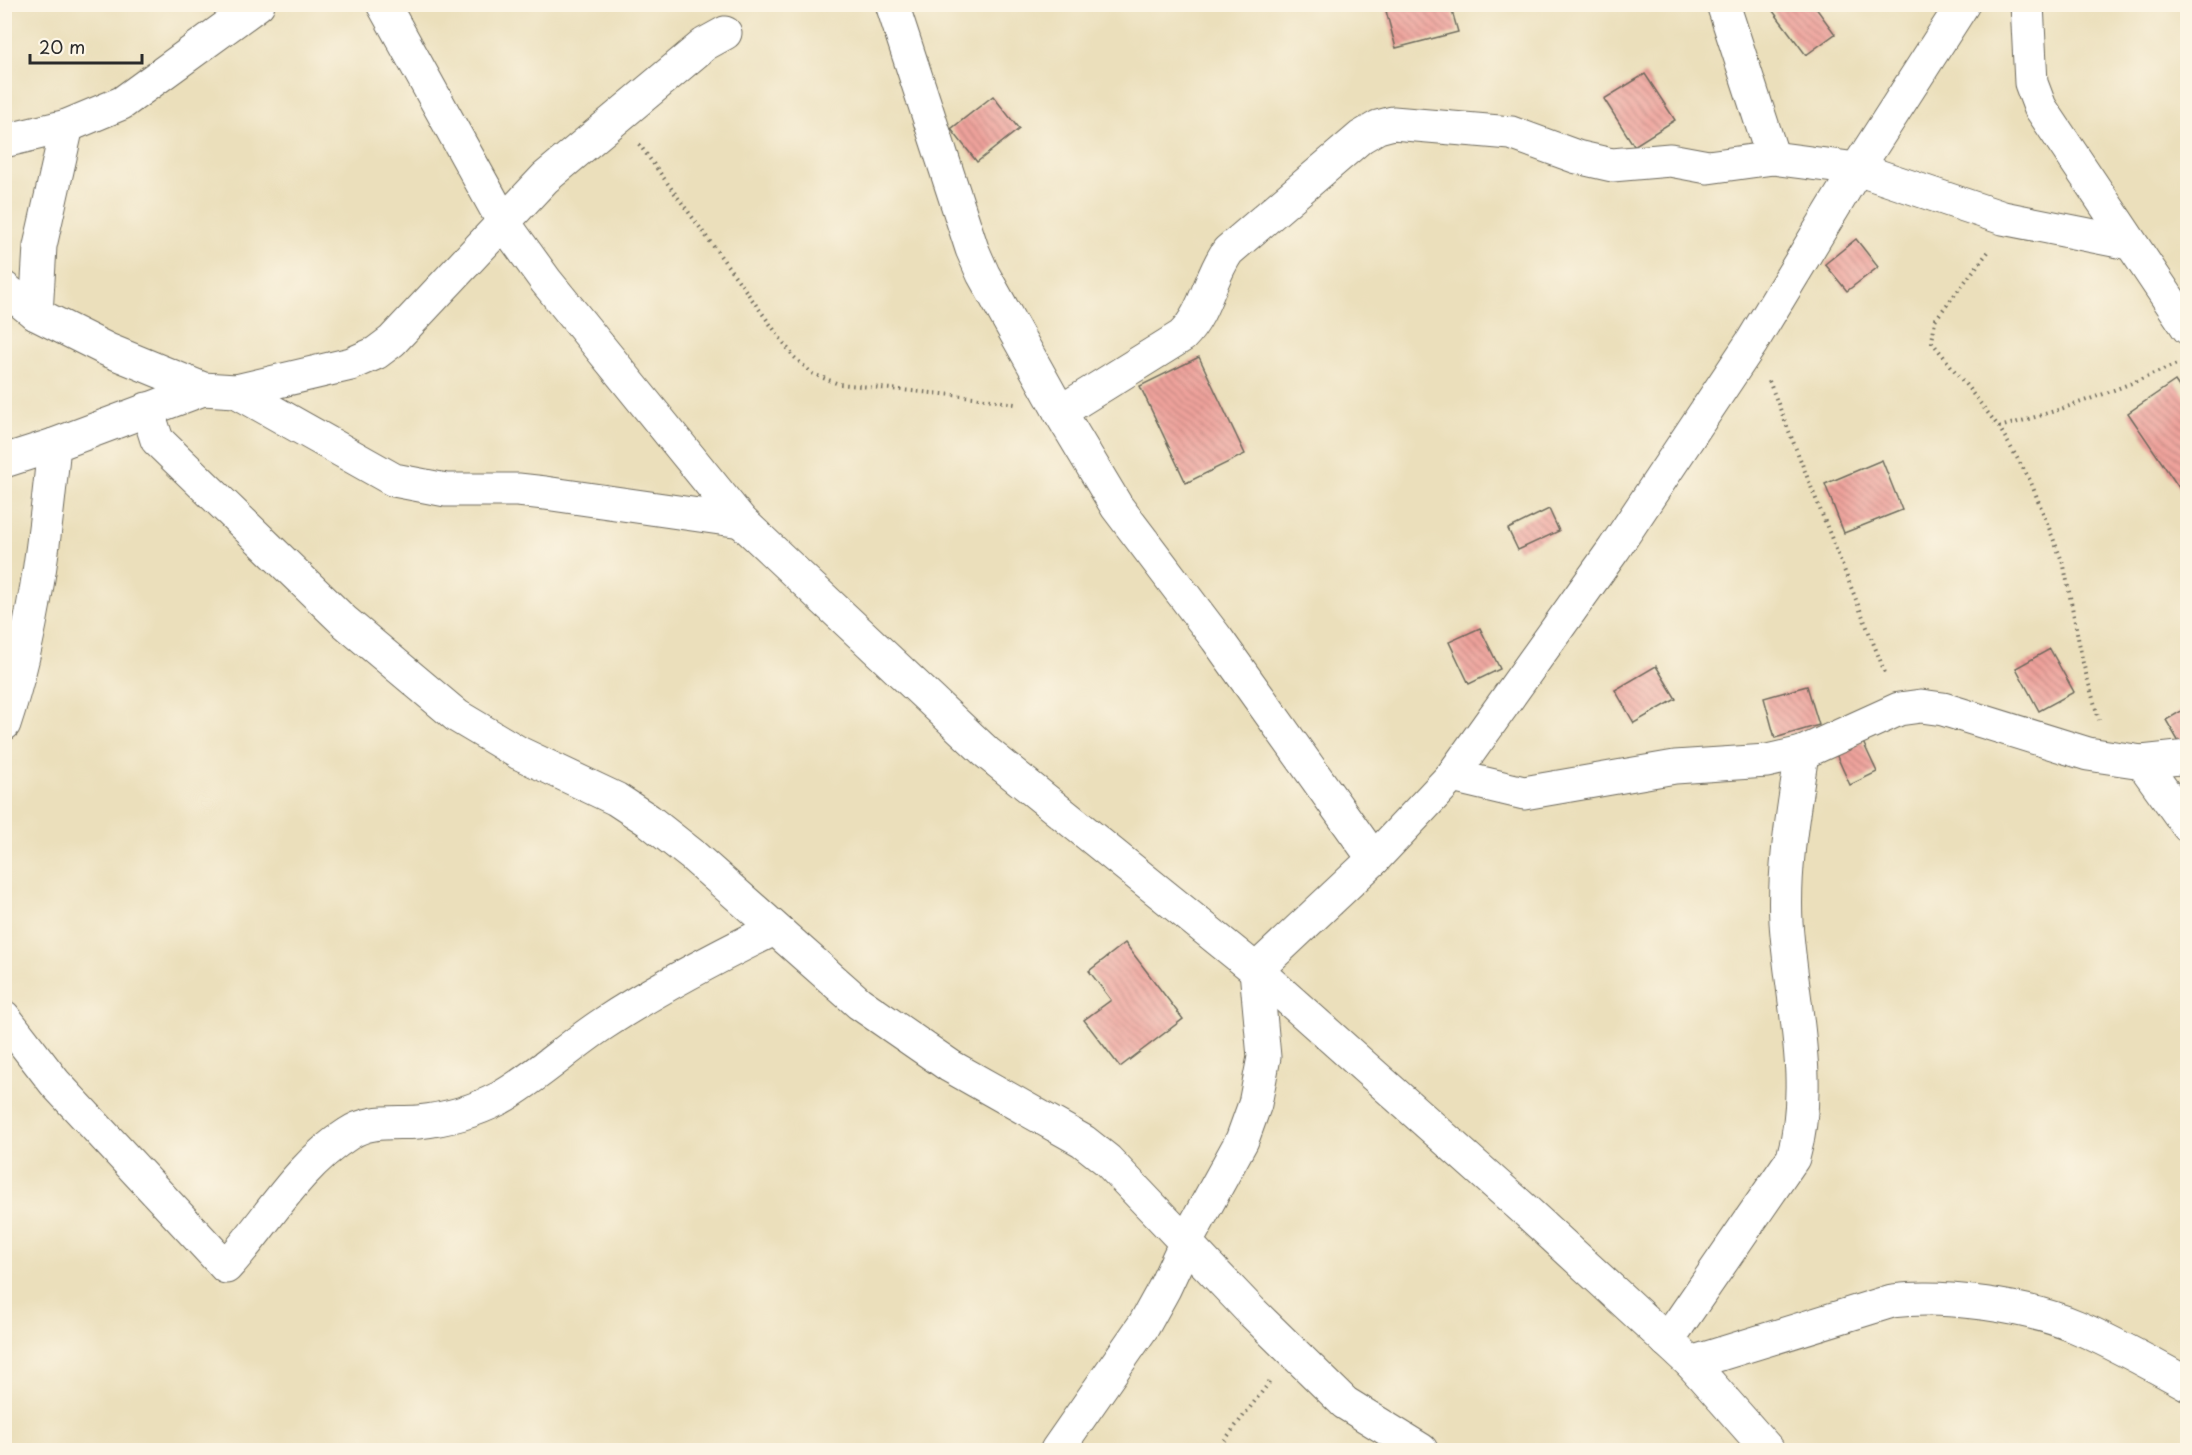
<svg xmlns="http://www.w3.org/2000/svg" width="2192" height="1455" viewBox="0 0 2192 1455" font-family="'Playpen Sans',sans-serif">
<defs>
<pattern id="building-back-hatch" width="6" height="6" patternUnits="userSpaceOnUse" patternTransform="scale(1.5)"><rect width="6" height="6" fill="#eea29b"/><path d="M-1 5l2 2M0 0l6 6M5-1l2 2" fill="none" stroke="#c1847f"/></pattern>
</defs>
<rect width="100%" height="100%" fill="#fcf5e5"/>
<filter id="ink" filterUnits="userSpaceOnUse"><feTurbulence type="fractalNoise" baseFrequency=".0167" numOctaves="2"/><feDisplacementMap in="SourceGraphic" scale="12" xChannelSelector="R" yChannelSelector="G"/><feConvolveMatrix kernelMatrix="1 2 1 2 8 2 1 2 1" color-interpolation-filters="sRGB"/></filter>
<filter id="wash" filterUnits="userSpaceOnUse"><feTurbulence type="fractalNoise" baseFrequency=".008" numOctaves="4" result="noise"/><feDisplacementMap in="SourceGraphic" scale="24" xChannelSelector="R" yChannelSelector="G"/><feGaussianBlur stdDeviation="1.35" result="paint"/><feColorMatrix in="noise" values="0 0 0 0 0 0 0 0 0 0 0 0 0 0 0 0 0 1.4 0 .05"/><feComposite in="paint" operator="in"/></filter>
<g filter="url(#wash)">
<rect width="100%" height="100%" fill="#ebdfbb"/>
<g id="blocks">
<g fill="url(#building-back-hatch)">
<path d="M1411,4H1450L1458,32L1396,48L1386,11Z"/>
<path d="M1781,4H1813L1835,34L1806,55L1773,11Z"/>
<path d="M1645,74L1675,120L1634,146L1604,99Z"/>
<path d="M993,96L1019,129L977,162L951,129Z"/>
<path d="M1856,239L1878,267L1847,291L1825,264Z"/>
<path d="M1199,357L1245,454L1186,483L1140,386Z"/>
<path d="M2175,381L2188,400V501L2128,413Z"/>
<path d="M1882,460L1902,510L1844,533L1825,484Z"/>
<path d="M1549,509L1559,531L1518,550L1508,529Z"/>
<path d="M1480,628L1500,669L1469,684L1449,642Z"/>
<path d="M2050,649L2074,692L2039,711L2016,668Z"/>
<path d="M1656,666L1676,699L1634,723L1615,690Z"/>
<path d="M1807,686L1819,725L1775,738L1764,698Z"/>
<path d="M2188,707V747L2183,749L2166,720Z"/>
<path d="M1862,740L1877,772L1850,785L1835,752Z"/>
<path d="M1125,943L1183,1019L1120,1067L1084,1020L1111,1000L1089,971Z"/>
</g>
</g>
</g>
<g filter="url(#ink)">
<use href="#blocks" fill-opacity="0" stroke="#6e6a5d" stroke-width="1.5"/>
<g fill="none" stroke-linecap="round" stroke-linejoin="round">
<defs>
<g id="minor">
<path d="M383,4L504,223L546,281L741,521L986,752L1256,970L1525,1210L1691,1363L1768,1450"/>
<path d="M892,4L972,249L983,274L1060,412L1117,507L1217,639L1374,859"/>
<path d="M1723,4L1773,158"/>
<path d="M2027,4L2031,83L2040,107L2188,328"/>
<path d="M4,141L67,126L122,103L258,4"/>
<path d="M4,288L36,314L108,350L203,389L236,391L351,364L376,353L392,341L545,178L705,44L725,33"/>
<path d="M36,314L40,246L67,126"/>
<path d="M236,391L394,480L446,490H518L545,493L741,521"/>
<path d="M147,409L157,440L345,622L457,716L519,753L616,799L648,820L691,854L859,1003L950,1066L1083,1141L1107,1160L1251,1311L1345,1403L1421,1450"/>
<path d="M1060,412L1182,336C1206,312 1209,278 1228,251L1361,137L1378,127L1393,123L1511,133L1577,157L1612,165L1670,160L1708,167L1773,158L1857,169L2003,218L2129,243"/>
<path d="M4,461L54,445"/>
<path d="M4,724C34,634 45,539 54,445L203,389"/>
<path d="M2142,762L2188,826"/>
<path d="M1452,776L1524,793L1675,767L1767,761L1802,753L1899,709L1921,706L1943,709L2088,754L2142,762L2188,757"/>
<path d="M4,1017L55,1083L226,1267C267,1222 296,1167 348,1134C369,1119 394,1124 418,1122C447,1119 475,1111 500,1098C537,1077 568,1047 603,1024C657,988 715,958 774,929"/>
<path d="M1667,1341L1793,1158C1815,1081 1791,1000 1786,922C1783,866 1794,808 1802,753"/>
<path d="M1691,1363L1892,1301C1943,1294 2028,1306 2077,1327C2115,1343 2151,1364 2188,1384"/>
<path d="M1057,1450L1144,1325L1164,1289L1186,1242L1242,1140L1255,1104L1264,1057L1256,970L1374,859L1452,776L1614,549L1752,342L1857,169L1963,4"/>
</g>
</defs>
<use href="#minor" stroke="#6e6a5d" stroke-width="35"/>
<g stroke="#6e6a5d" stroke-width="4" stroke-dasharray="1.5 4.5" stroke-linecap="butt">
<path d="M639,144L794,357L813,374L839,384L974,397L1015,404"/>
<path d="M1988,252L1935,320L1932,342L1999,427L2030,480L2064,566L2083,663L2099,720"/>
<path d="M1769,381L1886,675"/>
<path d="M1999,427C2062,411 2120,389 2179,363"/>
<path d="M1217,1450L1272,1379"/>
</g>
<use href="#minor" stroke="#fff" stroke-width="33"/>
</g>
</g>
<rect width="2192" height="1455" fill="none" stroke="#fcf5e5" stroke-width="24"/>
<path d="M30 54v9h112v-9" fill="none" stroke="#2b2b2b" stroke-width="3"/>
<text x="39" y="54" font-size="18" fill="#2b2b2b" stroke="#fcf5e5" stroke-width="4.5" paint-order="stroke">20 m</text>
</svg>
